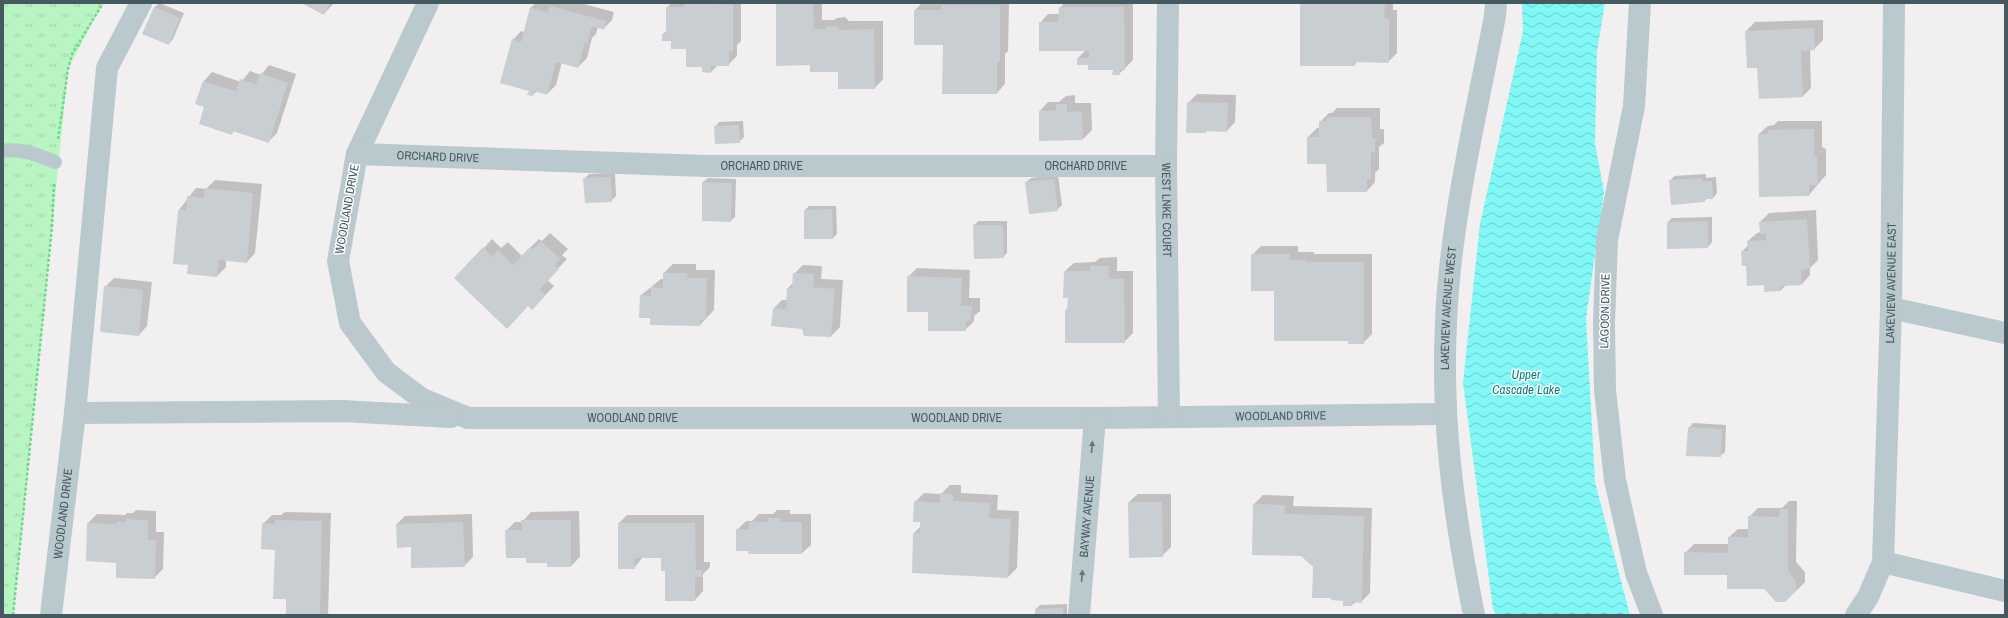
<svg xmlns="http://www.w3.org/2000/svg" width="2008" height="618" viewBox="0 0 2008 618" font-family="'Archivo Narrow',sans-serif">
<defs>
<pattern id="grass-tufts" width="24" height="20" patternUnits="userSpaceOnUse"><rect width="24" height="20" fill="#b9f5c3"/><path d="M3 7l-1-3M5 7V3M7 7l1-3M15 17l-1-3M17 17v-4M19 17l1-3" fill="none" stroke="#a0d4aa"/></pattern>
<pattern id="water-waves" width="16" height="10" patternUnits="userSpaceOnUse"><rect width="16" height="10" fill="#81f7f6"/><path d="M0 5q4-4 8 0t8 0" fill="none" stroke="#6bcbcb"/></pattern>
</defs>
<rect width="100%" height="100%" fill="#f2eff0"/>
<path fill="url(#grass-tufts)" d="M3,3H103L68,69L13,615H3Z"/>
<path fill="url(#water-waves)" d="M1522,3H1605L1597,51L1595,144L1604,192L1586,318L1595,482L1630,615H1496L1493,609L1463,383L1480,224L1523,31Z"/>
<g fill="#0003">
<path d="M159,3L184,13L173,39L169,44L144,33L155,7Z"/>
<path d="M303,3H334L324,14Z"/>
<path d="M536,3H580L614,12L612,20L603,29L598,27L596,34L592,38L587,58L578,67L562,62L556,85L547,94L537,91L533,95L513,40L521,31L524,32L530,8Z"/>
<path d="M671,3H741V41L737,45V56L728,65H718L711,72L703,71V66L687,48L672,40H663V34L667,30V8Z"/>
<path d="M778,3H822V20H834L837,18L845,17L849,21H883V79L875,88L839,71L811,64L777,5Z"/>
<path d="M922,3H1009L1008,51L1005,54V84L997,93L944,44L915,10Z"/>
<path d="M1064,3H1133V60L1119,74L1114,69L1089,64H1078V58L1086,50L1040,23L1048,14H1059L1060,8Z"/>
<path d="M1301,3H1393V10H1397V53L1388,62L1358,61L1354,65Z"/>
<path d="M1823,20V40L1814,49H1810L1811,88L1803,96L1758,67L1746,31L1755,22Z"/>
<path d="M269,65L296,74L277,133L268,142L234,131L231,134L206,106L196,103L204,81L212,72L241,82L250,71L261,75Z"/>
<path d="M1197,94L1236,95L1235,122L1227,131L1208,130L1206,132L1188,103Z"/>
<path d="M1075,95V103H1091L1092,130L1083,139L1040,111L1048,102H1059L1066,96Z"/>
<path d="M1337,108H1380V129H1384V143L1379,147V169L1375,173V182L1367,191L1327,163L1308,137L1317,128H1320V122L1329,113H1332Z"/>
<path d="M743,121L744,137L739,142L715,127L719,122Z"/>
<path d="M1778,121H1822V147L1826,149V175L1809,195L1759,134L1768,126L1774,125Z"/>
<path d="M615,173L616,196L611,201L584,179L589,174Z"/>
<path d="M1706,174V178L1716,177L1717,193L1713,198H1707L1704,201L1670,181L1674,176Z"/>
<path d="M1058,175L1062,205L1057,210L1026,182L1031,178Z"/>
<path d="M708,178L736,179L735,217L730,221L703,182Z"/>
<path d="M215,180L262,184L255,253L247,262L226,260V267L217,276L189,264L179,210L196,188L206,189Z"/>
<path d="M809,206H836L837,234L833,238L805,210Z"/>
<path d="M1816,210L1818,260L1810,268V275L1802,284L1786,285L1781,290L1765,284L1747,265L1742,252L1748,245V241L1757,233L1761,232L1760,222L1769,213Z"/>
<path d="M1712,217V242L1708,247L1668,222L1672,218Z"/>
<path d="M979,221H1007V253L1003,257L974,225Z"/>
<path d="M550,233L568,249L562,255L567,259L547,280L554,286L532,309L484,248L492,239L501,248L508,242L522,256L539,239L542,241Z"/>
<path d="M1261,246H1298V252H1314V254H1372V334L1363,343L1349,340L1275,290L1252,255Z"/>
<path d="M1117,257V271H1133V333L1124,342L1066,310L1068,308L1069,296L1065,271L1074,263L1095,262L1100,258Z"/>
<path d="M673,264H696V270H715L714,310L700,325L651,317L640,296L661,279H664V273Z"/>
<path d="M803,265L822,266L821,279L843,280L840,327L831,336L803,328L774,308L782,300H787L788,288L793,283L794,274Z"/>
<path d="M917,268L970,270L969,298H980V311L974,316V321L965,330L929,311L908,277Z"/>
<path d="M114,278L152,282L147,326L139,335L105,287Z"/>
<path d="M1693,423L1726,425L1725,452L1720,456L1689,428Z"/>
<path d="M950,485H961V493L998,495L997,510L1019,511L1017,568L1008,577L913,572L914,533L921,526V521L915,502L924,493L941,494Z"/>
<path d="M1138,494H1171V547L1162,556L1129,502Z"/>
<path d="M1263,495L1294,496L1293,506L1372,508L1370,593L1361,602H1356L1352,605L1344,600L1332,597L1314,567L1254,504Z"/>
<path d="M1789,501H1797L1796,562L1805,572V582L1796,591L1765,588L1728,574L1685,553L1694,544H1729V537L1738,529H1749V517L1758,508H1782Z"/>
<path d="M136,510L156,511V532H164L163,569L154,578L117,562L88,523L97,514L125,515L127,513H133Z"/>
<path d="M777,510H790V514H811V545L802,553L750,550L737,530L746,521H752L759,514H773Z"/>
<path d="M579,511L580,557L571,566L527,557L506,531L515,522H522L531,512Z"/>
<path d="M285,512L331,513L328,615H287V598L276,549L263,524L272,515H281Z"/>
<path d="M472,514L473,557L464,566L412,546L397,524L405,516Z"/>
<path d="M627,515H704V562H710V567L703,574V591L695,600L666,570L662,557H643L634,568L619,523Z"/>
<path d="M1067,604V615H1036V609L1040,605Z"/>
</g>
<g fill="#c9ced3">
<path d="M301,3H330L324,15Z"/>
<path d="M684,3L733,5V51H729V66H711V73L702,72V67H686V49H671V41H662V34H666V7H684Z"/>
<path d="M1300,3H1385L1384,19H1389V63L1355,62V66H1300Z"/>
<path d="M776,4H813L814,29H825L827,26H836L840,30L874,29L875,89H838V72H810V65L776,66Z"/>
<path d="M941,5H1000V61L997,62V94H942L943,45H914V10H941Z"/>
<path d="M550,6L606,21L604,30L592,26L587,44L585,42L578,68L556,62L547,95L534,91L533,96L527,95L529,91L500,83L512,39L521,42L530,8L548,12Z"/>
<path d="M154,7L180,18L169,45L142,34Z"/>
<path d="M1059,7H1124L1125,70H1120V75H1112L1113,70H1088V65H1077V58H1089V51H1039V22H1058Z"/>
<path d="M1814,28L1815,50L1801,51L1803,97L1759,99L1757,68H1747L1745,31Z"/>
<path d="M260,73L288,83L269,143L233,131L232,135L199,124L204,107L195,104L203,81L236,91L240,79L256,84Z"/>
<path d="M1187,102L1228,103L1227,132L1206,131V133H1186Z"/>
<path d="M1056,104H1067V112L1082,111L1083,140L1039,141V111L1056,110Z"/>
<path d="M1327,117H1371L1372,138H1375V153L1371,152V179H1367V192H1327L1326,164H1307V137H1319V121H1327Z"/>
<path d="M739,125L740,143L715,144L714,126Z"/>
<path d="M1814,129V156L1817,157L1818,185H1809V196L1759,197L1758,134H1767L1769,130Z"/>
<path d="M611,177L612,202L585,203L583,178Z"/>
<path d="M1702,178V181H1712L1713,199H1704L1705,202L1671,205L1669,180Z"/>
<path d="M1054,179L1058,211L1029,214L1025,182Z"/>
<path d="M702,182L732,183L731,222L702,221Z"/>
<path d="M205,188L253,193L247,263L219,260L217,277L187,274L188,265L173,264L178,210H186L187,196L204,198Z"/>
<path d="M832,209L833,239H804V210Z"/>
<path d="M1807,219L1810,269L1801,270L1802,285L1780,286L1781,291L1764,292V285L1747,286L1746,266H1742L1741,251H1748L1747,241L1766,240V234H1760L1759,222Z"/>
<path d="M1708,221V248L1667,249V222Z"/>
<path d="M973,225H1003L1004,258L974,259Z"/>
<path d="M541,241L560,259L555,264L559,269L540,289L546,295L532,310L528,306L507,329L454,278L483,247L492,257L498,250L513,265L530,247L533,249Z"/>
<path d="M1251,254H1290L1289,260H1305L1306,262H1364V344H1348V341H1274V291H1251Z"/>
<path d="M1090,266H1109V279H1124L1125,343H1065V310H1067L1068,298H1063L1064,271H1090Z"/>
<path d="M663,273H688L687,278H707L706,320H700V326L650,325V318H639L640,295L651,296V287L663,288Z"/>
<path d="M793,273L814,274L813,287L835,289L831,337L804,336L802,329L771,326L773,308L786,309L787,288H792Z"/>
<path d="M907,276L962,278L961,306H972L971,321H966V331H928V312H907Z"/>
<path d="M104,286L143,290L139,336L100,332Z"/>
<path d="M1688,427L1722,429L1721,457L1686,456Z"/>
<path d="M940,493L953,494V501L990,503L989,518L1011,519L1008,578L912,573L913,533H920V522H913L914,501L940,503Z"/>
<path d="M1128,502H1162L1163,557L1129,558Z"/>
<path d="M1253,504L1285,505V514L1364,516L1362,603L1352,602V606H1343V601L1331,600V598H1312L1313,567L1301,556L1252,555Z"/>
<path d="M1780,509H1788V571L1796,581V591L1785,602H1776L1764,589H1727V575H1684V552L1728,553V537H1748V516L1779,517Z"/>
<path d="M768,518H781V522H802V554H748L749,551H736V529L749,530V522H768Z"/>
<path d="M126,519L148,520V540H156L155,579L116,578V563L86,561L87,523L117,524V521L126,522Z"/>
<path d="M275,520L322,521L320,615H286V599H273L275,550L261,549L262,523L275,524Z"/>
<path d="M521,520H571V567H547V563H526V558H506L505,530H522Z"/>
<path d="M463,522L465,567L411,568V547L397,548L396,524Z"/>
<path d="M618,523H695L696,570H702V577H695V601H665V571H661V558H635V569H618Z"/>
<path d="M1063,608V615H1035V609Z"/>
</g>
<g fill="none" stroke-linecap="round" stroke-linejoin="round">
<g stroke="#6dd78c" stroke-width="2.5" stroke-dasharray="3 2" stroke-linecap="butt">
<path d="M58,139L68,69L72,54L103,3"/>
<path d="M13,615L52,227L54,183"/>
</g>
<path stroke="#b9c9ce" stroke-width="14" d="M3,151C22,148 37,155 55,162"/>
<g stroke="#b9c9ce" stroke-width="22">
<path id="s1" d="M428,3L357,154L338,261L350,323L386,372L422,399L468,418H1095L1445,414"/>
<path id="s2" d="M1168,3L1166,166L1169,417"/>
<path d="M1640,3L1634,106L1607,240L1604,323L1605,390L1615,480L1636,573L1652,615"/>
<path id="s3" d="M357,154L706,166H1166"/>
<path d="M1891,308L2005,333"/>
<path d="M75,413L342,411L451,417"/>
<path d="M1883,562L2005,591"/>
<path id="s4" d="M51,615L75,413L107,68L141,3"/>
<path id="s5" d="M1079,615L1095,418"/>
<path id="s6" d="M1474,615C1454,516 1441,424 1446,322C1450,221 1476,116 1495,16L1496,3"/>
<path id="s7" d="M1856,615L1868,597L1883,562L1891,308L1894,3"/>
</g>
</g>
<defs><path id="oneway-solid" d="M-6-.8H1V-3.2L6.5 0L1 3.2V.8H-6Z"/></defs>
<g fill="#62757c">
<use href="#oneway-solid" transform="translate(1092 447) rotate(-85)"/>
<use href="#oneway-solid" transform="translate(1082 576) rotate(-85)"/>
</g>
<g text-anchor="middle" stroke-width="3" stroke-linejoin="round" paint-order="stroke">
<g font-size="12" fill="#455960" stroke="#fff">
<text dy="4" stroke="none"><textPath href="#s3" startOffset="81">ORCHARD DRIVE</textPath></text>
<text dy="4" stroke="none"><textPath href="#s3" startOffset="405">ORCHARD DRIVE</textPath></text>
<text dy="4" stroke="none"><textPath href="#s3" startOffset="729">ORCHARD DRIVE</textPath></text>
<text transform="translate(347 209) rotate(-80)" y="4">WOODLAND DRIVE</text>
<text dy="4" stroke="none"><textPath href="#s2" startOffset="207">WEST LNKE COURT</textPath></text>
<text dy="4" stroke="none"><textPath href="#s7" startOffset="339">LAKEVIEW AVENUE EAST</textPath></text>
<text dy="4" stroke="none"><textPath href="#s6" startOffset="309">LAKEVIEW AVENUE WEST</textPath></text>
<text transform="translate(1605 311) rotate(-89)" y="4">LAGOON DRIVE</text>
<text dy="4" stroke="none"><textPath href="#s1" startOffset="1307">WOODLAND DRIVE</textPath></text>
<text dy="4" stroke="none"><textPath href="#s1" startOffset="659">WOODLAND DRIVE</textPath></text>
<text dy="4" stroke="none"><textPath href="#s1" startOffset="983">WOODLAND DRIVE</textPath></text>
<text dy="4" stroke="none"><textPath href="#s4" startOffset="102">WOODLAND DRIVE</textPath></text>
<text dy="4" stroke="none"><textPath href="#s5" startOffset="99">BAYWAY AVENUE</textPath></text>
</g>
<g font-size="13" font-style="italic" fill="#067e7d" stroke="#fff">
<text x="1526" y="379">Upper<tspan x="1526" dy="15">Cascade Lake</tspan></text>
</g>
</g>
<rect width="2008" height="618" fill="none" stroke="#455960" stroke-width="8"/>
</svg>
